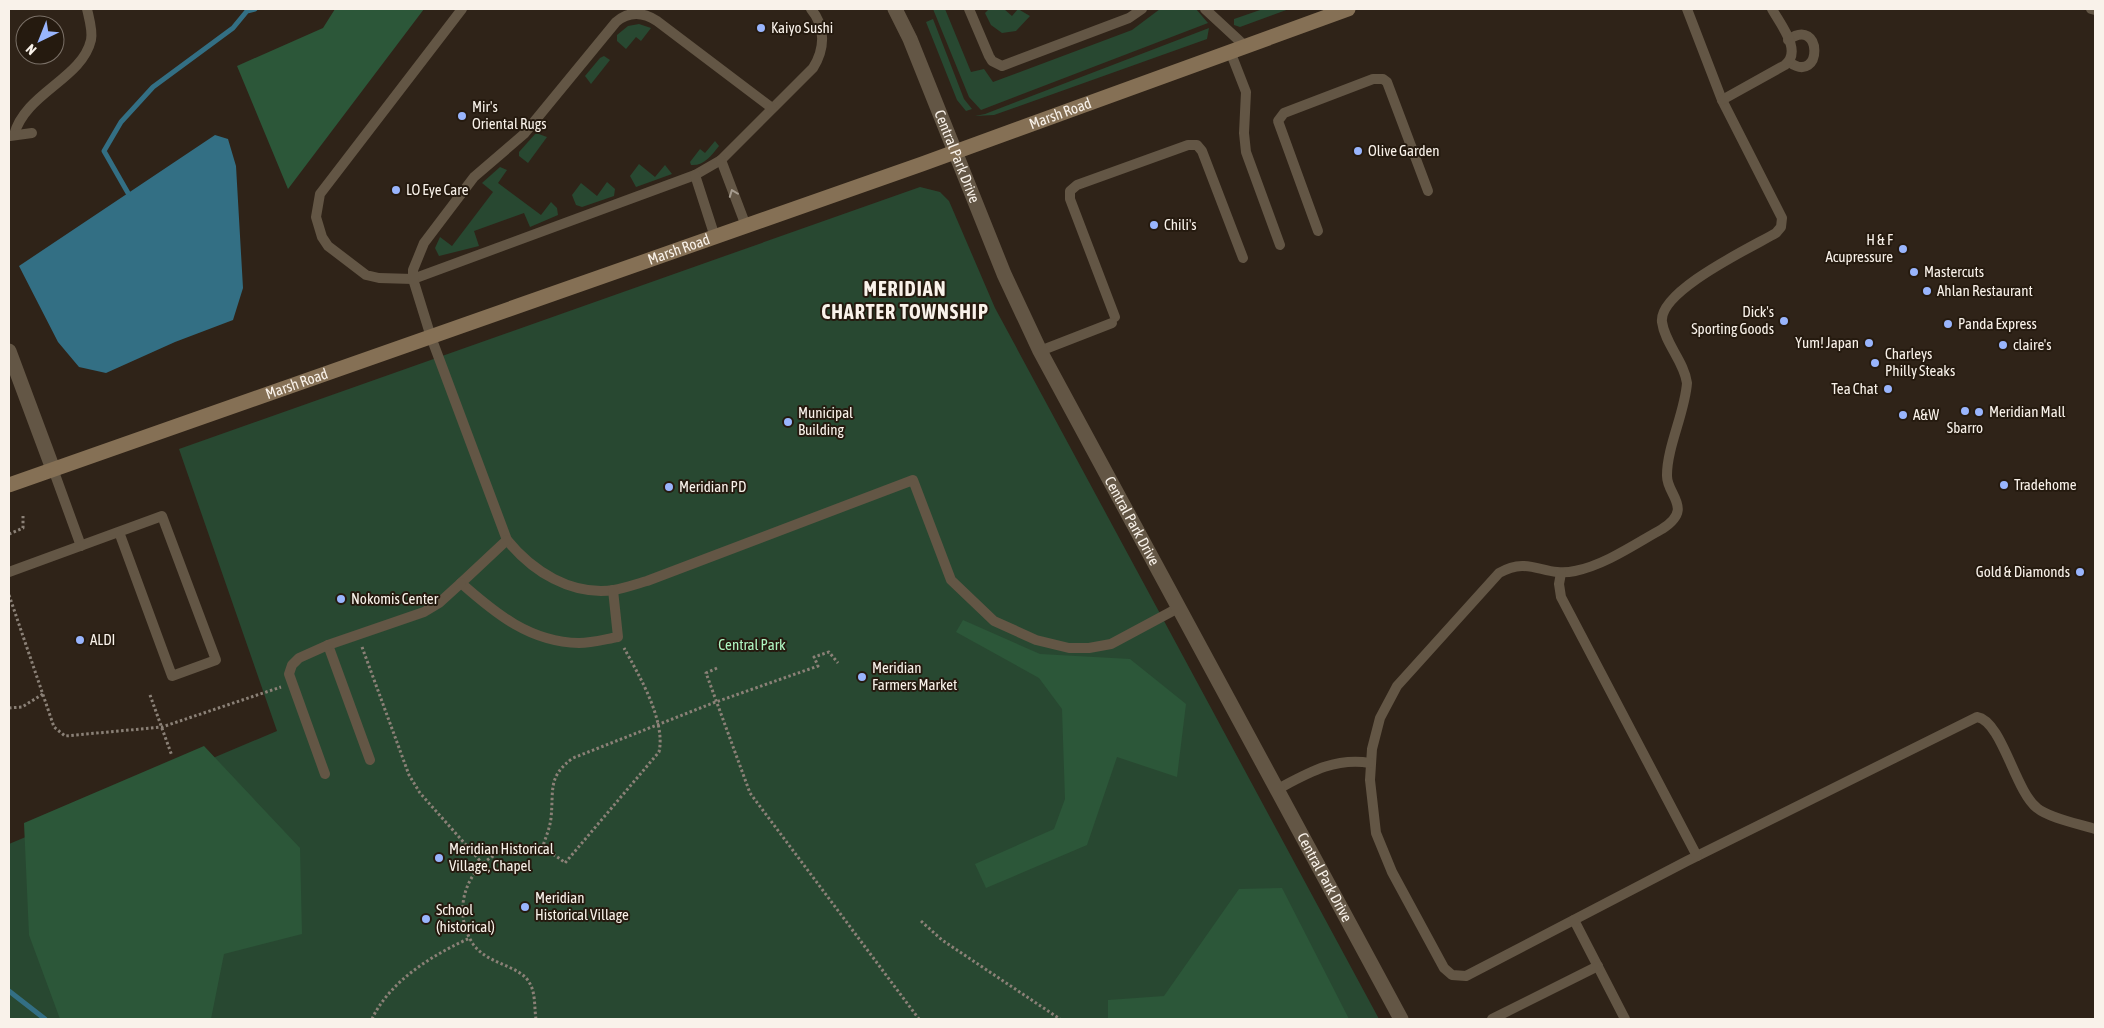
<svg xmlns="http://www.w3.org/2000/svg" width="2104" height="1028" viewBox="0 0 2104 1028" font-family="'Asap Condensed',sans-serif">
<rect width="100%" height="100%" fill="#2f2318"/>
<g fill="#284831">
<path d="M933,9H945L971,72L984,69L993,82L1132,30L1160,9H1196L1208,23L981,110L969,97Z"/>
<path d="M989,9H1004L1012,16L1018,9L1030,16L1016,31L1002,33L991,25L985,13Z"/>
<path d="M1263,9H1289L1240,27L1234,25V19Z"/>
<path d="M933,19L964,99L972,109L966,111L957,100L926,22Z"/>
<path d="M639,24L651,28L641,41L636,37L626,49L617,41V35L628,26Z"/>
<path d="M1209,28L1207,39L994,115L975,116L985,114Z"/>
<path d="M604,56L610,60L591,84L585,76L600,58Z"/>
<path d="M536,133L547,137L528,163L519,156V152Z"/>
<path d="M715,141L719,146C711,156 704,166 691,165L690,162L700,149L705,153Z"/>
<path d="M639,164L655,177L665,165L672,174L636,187L630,176Z"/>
<path d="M500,167L507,170L498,183L541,215L551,202L557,208L558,215L530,227L524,213L474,231L479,246L439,256L435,248L440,237L452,246L493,192L482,183Z"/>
<path d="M607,182L615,189L614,196L582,207L576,205L572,195L581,183L597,196Z"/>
<path d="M920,187L940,192L949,201L995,308L1379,1019H9V844L277,731L179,449Z"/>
</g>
<g fill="#2c5739">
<path d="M335,9H424L288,189L237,66L323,28Z"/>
<path d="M963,620L1040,654L1130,659L1186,704L1177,777L1117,757L1087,845L986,888L975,864L1054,829L1065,799L1062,709L1039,678L956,632Z"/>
<path d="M204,746L300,848L302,934L224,954L211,1019H60L29,935L24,823Z"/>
<path d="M1282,888L1349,1019H1108V1000L1164,996L1239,889Z"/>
</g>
<path fill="#336f84" d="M215,135L228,139L236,166L243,288L233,320L175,342L106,373L79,367L58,342L19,266Z"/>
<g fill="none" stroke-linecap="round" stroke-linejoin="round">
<g stroke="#336f84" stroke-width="5">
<path d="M128,193L104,151L121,122L153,87L233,28L247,11L255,9"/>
<path d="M9,991L45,1019"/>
</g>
<g stroke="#8b8177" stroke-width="3" stroke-dasharray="2.5 2.5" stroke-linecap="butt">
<path d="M9,534L23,528V516"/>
<path d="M9,595L54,727L65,736L162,727L281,687"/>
<path d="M362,647L409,775L420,793L482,863"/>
<path d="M717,668L706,673L750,793L919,1019"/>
<path d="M150,695L172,756"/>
<path d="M9,708L22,707L43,694"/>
<path d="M542,849C545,839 550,828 551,818C554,790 547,777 573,758L713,703L818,666L814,657L829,652L838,663"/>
<path d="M921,921L942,940L1060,1019"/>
<path d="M372,1019C390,981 432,955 470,938"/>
<path d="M536,1019C534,1007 536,993 529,982C519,965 488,965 473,944C447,904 473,852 520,847C537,846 553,852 565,863L659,752C666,721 639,675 624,648"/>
</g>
<g stroke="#635645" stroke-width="10">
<path d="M462,9L320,194L316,217L322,237L328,246L366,275L379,278L413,279L695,175L721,160L813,68C825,49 826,27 811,9"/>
<path d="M969,9L989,56L992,61L1002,66L1129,18L1142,9"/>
<path d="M1205,9L1245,46"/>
<path d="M1687,9L1722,100L1782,218L1781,227L1776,233C1752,247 1658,291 1662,322C1665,344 1684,361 1687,383C1685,412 1667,447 1667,475C1666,495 1695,508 1662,529C1635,544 1605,565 1575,571C1544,578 1530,555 1499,573L1397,686L1380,718L1372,749L1370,780L1376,833L1392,872L1444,968L1452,975L1466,976L1687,861L1977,717C2002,721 2015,791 2037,808C2049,818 2079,824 2095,829"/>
<path d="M2091,9L2095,10"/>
<path d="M1788,40C1823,15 1823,86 1789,62"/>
<path d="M1230,51L1246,92L1244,133L1246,152L1280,245"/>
<path d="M1722,100L1785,65C1803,51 1780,24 1772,9"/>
<path d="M772,108L657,21C643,12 629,11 616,22L524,134L474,177L424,243L413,270V279L431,337L507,540C532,571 571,596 614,590C625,588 636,584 647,581L913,480L951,580L994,621L1036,640L1069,648H1089L1111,644L1180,607"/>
<path d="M14,135C25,93 82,79 91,40C93,31 89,18 87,9"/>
<path d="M10,136L32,133"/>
<path d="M721,160L746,226"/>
<path d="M695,175L715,237"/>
<path d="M1318,231L1278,121L1284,113L1373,79H1383L1387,82L1428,191"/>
<path d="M1115,317L1070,199V191L1077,185L1188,145H1197L1202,151L1243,258"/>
<path d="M1040,351L1112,323"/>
<path d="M53,469L81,546"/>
<path d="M507,540L461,583C496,614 530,642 579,643C592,643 606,639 618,637L613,590"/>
<path d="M9,572L162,516L216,660L172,676L119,532"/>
<path d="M1561,573L1559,584L1561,597L1697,856"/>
<path d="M328,645L370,760"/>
<path d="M325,774L289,674L292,665L299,658L328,645L424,612L439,603L461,583"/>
<path d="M1278,789C1308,773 1335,757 1370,763"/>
<path d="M1574,920L1625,1019"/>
<path d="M1492,1019L1598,966"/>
</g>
<path stroke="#635645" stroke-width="15" d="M9,351L53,469"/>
<path stroke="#635645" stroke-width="15" id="s1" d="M895,9L910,39L1004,274L1040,351L1401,1019"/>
<path stroke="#857055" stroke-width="15" id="s2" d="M9,485L922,164L1348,9"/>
</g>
<defs><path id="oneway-chevron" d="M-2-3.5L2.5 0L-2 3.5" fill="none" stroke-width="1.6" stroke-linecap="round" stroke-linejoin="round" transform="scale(1.25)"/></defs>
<use stroke="#a69c8f" href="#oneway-chevron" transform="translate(733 193) rotate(-111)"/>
<g fill="#99b5fd" stroke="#251a0f" stroke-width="2">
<circle cx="761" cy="28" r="5"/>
<circle cx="462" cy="116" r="5"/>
<circle cx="1358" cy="151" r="5"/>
<circle cx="396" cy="190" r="5"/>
<circle cx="1154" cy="225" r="5"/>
<circle cx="1903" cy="249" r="5"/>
<circle cx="1914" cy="272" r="5"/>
<circle cx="1927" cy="291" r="5"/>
<circle cx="1784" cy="321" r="5"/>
<circle cx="1948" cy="324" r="5"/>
<circle cx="1869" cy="343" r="5"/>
<circle cx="2003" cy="345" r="5"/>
<circle cx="1875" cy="363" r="5"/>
<circle cx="1888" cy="389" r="5"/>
<circle cx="1965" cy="411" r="5"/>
<circle cx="1979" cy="412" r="5"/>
<circle cx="1903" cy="415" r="5"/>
<circle cx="788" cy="422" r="5"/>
<circle cx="2004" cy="485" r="5"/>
<circle cx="669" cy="487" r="5"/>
<circle cx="2080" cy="572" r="5"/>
<circle cx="341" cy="599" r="5"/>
<circle cx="80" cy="640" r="5"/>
<circle cx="862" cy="677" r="5"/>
<circle cx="439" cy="858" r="5"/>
<circle cx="525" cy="907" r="5"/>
<circle cx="426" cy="919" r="5"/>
</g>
<g text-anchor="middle" stroke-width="4" stroke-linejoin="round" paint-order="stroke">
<g font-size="15" fill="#f9f2ea" stroke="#251a0f" text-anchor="start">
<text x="771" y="33">Kaiyo Sushi</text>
<text x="472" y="112">Mir's<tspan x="472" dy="17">Oriental Rugs</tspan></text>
<text x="1368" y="156">Olive Garden</text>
<text x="406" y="195">LO Eye Care</text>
<text x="1164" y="230">Chili's</text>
<text x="1893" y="245" text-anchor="end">H &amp; F<tspan x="1893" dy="17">Acupressure</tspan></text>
<text x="1924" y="277">Mastercuts</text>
<text x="1937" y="296">Ahlan Restaurant</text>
<text x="1774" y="317" text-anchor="end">Dick's<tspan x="1774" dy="17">Sporting Goods</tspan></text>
<text x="1958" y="329">Panda Express</text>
<text x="1859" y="348" text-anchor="end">Yum! Japan</text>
<text x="2013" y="350">claire's</text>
<text x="1885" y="359">Charleys<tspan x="1885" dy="17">Philly Steaks</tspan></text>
<text x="1878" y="394" text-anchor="end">Tea Chat</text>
<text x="1989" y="417">Meridian Mall</text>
<text x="798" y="418">Municipal<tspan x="798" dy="17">Building</tspan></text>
<text x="1913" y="420">A&amp;W</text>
<text x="1965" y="433" text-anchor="middle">Sbarro</text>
<text x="2014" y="490">Tradehome</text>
<text x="679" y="492">Meridian PD</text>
<text x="2070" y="577" text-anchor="end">Gold &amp; Diamonds</text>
<text x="351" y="604">Nokomis Center</text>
<text x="90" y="645">ALDI</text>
<text x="872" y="673">Meridian<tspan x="872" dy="17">Farmers Market</tspan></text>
<text x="449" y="854">Meridian Historical<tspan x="449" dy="17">Village, Chapel</tspan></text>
<text x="535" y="903">Meridian<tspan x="535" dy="17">Historical Village</tspan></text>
<text x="436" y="915">School<tspan x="436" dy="17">(historical)</tspan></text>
</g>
<g font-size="15" fill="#f9f2ea" stroke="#251a0f">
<text dy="5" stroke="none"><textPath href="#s2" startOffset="1115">Marsh Road</textPath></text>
<text dy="5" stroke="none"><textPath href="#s1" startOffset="160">Central Park Drive</textPath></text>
<text dy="5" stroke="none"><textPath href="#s2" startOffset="710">Marsh Road</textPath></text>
<text dy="5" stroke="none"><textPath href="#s2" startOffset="305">Marsh Road</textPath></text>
<text dy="5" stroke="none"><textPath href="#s1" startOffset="565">Central Park Drive</textPath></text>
<text dy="5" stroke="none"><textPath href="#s1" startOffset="970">Central Park Drive</textPath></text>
</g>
<g font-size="15" fill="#aff5c1" stroke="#251a0f">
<text x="752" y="650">Central Park</text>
</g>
<g font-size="20" font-weight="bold" letter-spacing="1" fill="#f9f2ea" stroke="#251a0f">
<text x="905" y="296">MERIDIAN<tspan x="905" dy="23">CHARTER TOWNSHIP</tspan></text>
</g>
</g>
<rect width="2104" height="1028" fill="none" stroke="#f9f2ea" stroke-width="20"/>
<g transform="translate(40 40) rotate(223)"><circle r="24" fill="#251a0f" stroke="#7a7067"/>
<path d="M0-4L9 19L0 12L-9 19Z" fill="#99b5fd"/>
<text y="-8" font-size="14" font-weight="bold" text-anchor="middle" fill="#f9f2ea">N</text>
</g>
</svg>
